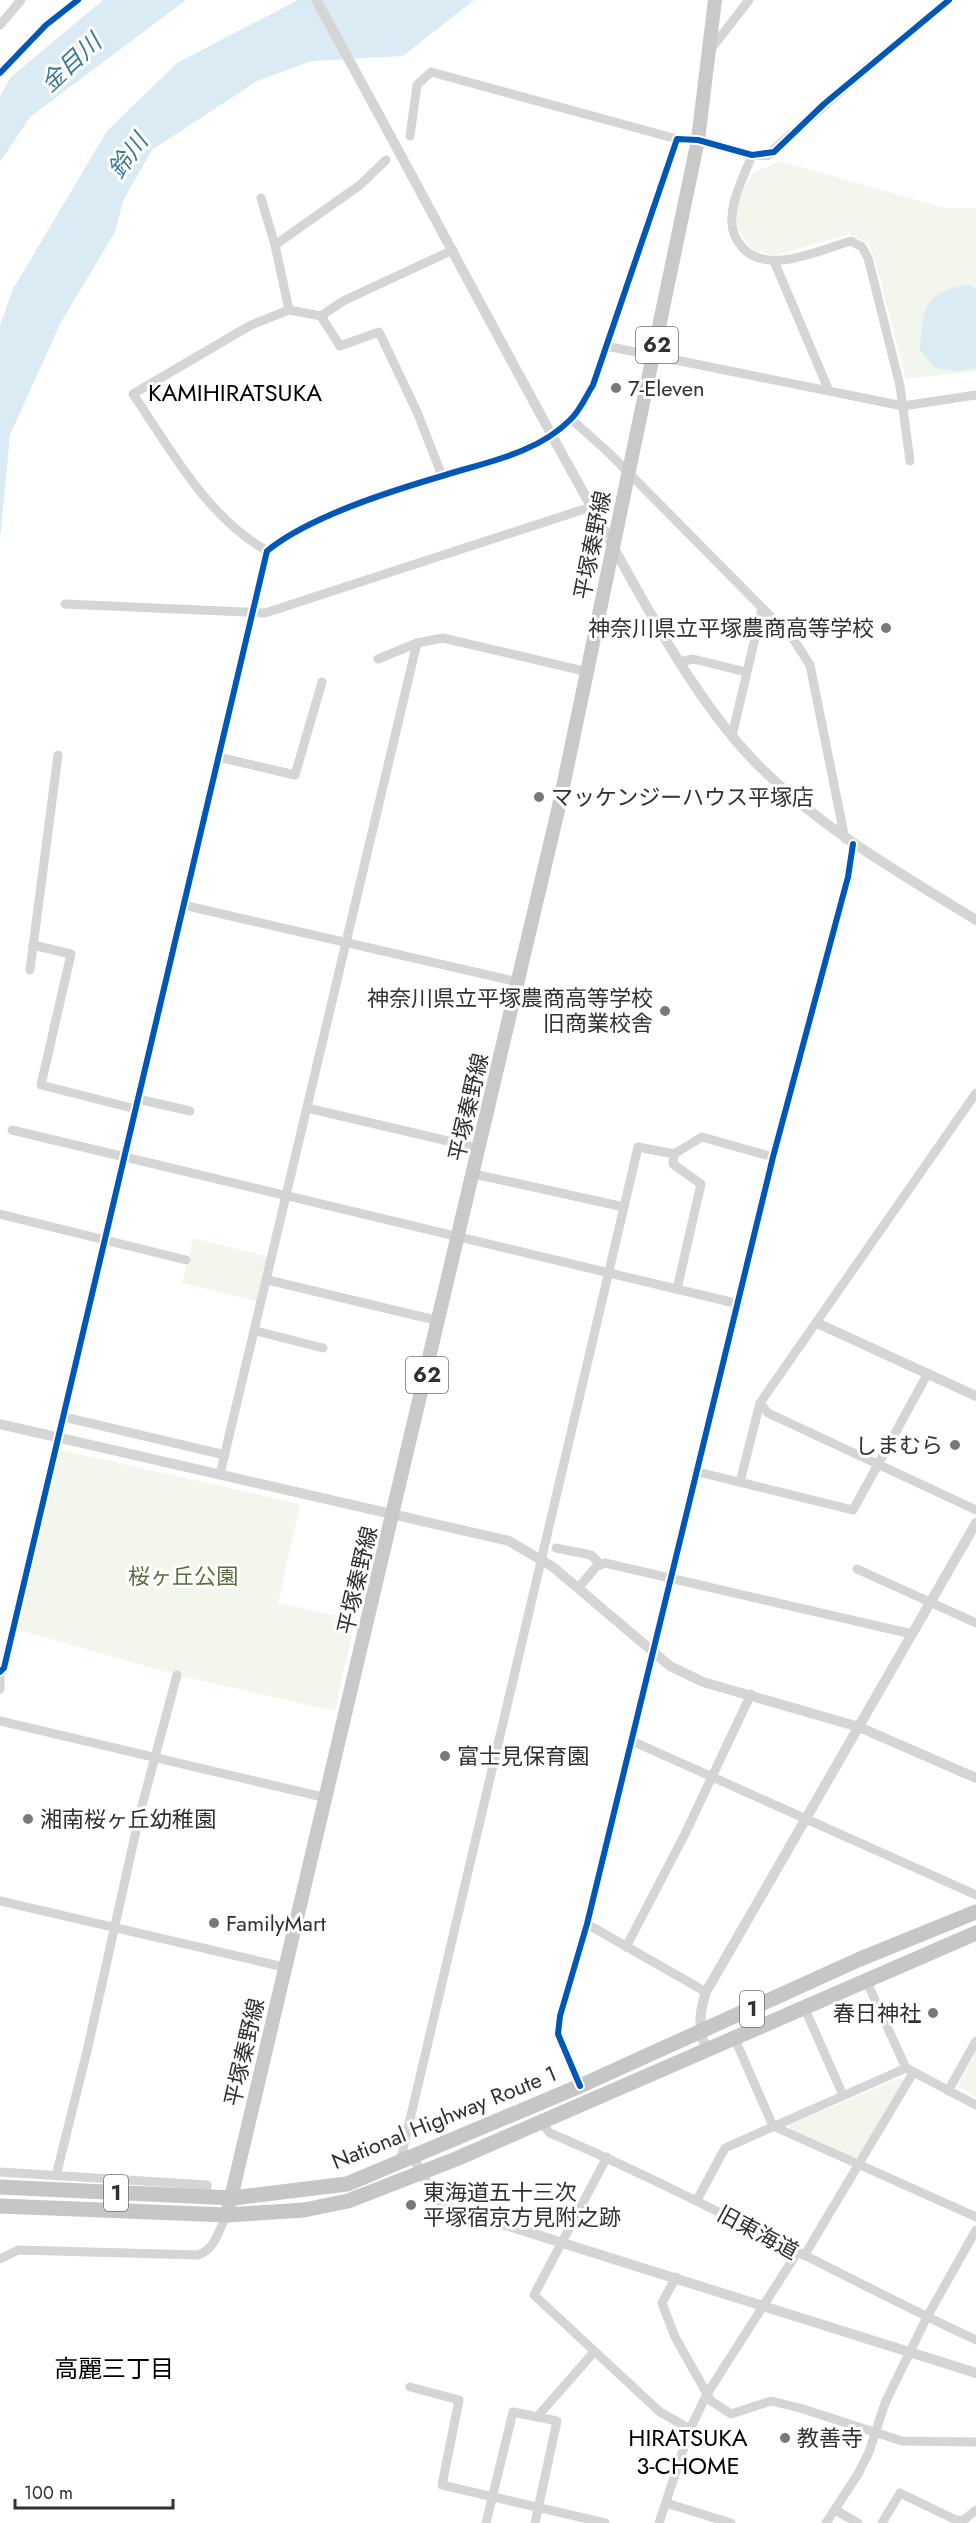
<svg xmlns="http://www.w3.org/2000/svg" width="976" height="2523" viewBox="0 0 976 2523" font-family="Jost,'Noto Sans JP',sans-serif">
<rect width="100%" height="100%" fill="#fff"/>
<g fill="#f2f6ed">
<path d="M780,161L945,208H976V371L906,379L875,259L867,243L850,234L776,255L754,251C726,221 736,206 752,173Z"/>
<path d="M193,1238L269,1257L258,1302L182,1283Z"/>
<path d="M60,1450L300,1504L278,1603L355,1620L335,1711L177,1675L19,1630Z"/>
<path d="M976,2052V2097L958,2085Z"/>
<path d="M900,2078L904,2081L860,2155L854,2157L789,2128V2125Z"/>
</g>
<g fill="#daebf3">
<path d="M103,0H186L30,117L0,162V96L11,77Z"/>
<path d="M298,0H474L403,56L312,61L257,81L152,150L123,201L115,232L60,324L10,435L0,540V325L13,289L107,131L177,63Z"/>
<path d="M968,285L976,289V368L958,371L935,368L920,350C923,309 923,292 968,285Z"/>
</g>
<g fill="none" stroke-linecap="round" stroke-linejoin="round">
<g stroke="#d5d5d5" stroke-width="9">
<path d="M0,25L21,0"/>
<path d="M711,49L749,0"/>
<path d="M870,65L949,0"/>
<path d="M410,136L417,85L431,72L677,139"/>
<path d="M752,155C745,174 733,196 732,217C731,228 734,238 742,247C767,276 819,250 851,241L862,247L868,258L900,386L910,461"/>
<path d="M261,198L275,245L289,310"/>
<path d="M275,245L360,185L386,160"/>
<path d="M774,261L829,391"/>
<path d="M321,316L343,301L453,250"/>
<path d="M606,346L903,406L976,395"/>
<path d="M571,419L609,453L794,640L810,665L845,839"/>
<path d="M267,551C207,517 171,450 133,394L251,325L289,310L321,316L340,346L379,332L418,414L442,476"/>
<path d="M65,604L265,613L591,507"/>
<path d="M378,659L417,643L443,638L588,672"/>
<path d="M680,662L693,659L746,672"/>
<path d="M732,736L762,608"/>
<path d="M218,757L295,775L322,682"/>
<path d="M183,905L518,982"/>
<path d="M33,945L71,954L41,1085L136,1109"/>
<path d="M30,970L58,755"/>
<path d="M138,1099L190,1111"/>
<path d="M307,1108L478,1148"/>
<path d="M12,1130L739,1304"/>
<path d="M674,1154L673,1164L701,1184L677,1289"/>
<path d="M474,1174L624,1207L638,1147L674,1154L702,1137L773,1157"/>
<path d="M0,1214L186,1260"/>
<path d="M268,1280L439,1321"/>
<path d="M256,1331L323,1348"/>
<path d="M760,1403L768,1413L976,1510"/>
<path d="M64,1417L225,1455"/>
<path d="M698,1472L853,1510L928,1373"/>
<path d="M220,1474L417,643"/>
<path d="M740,1482L760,1403L976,1093"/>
<path d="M556,1548L591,1555L600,1564"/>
<path d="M857,1569L976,1623"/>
<path d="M579,1587L596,1567L605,1563L912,1634"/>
<path d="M0,1672L4,1668L267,551C308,517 391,491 442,476C486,462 536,454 570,420C580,411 586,396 593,385L677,139L698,140"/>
<path d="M0,1676V1689"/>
<path d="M0,1721L327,1798"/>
<path d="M632,1741L976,1895"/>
<path d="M0,1901L284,1967"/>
<path d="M587,1924L706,1992"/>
<path d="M626,1947L685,1834L751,1694"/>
<path d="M866,1980L906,2068L976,2105"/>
<path d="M804,2007L843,2095"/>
<path d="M734,2037L773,2126L976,2217"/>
<path d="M580,2086L558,2034L560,2016L587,1924L773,1157L848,877L853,844"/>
<path d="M948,2091L976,2041"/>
<path d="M541,2123L550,2133C695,2195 833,2273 976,2340"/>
<path d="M607,2157L534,2295L660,2412L690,2429"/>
<path d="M400,2162L624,1207"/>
<path d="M0,2172L207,2185L206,2197"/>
<path d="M56,2176L87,2051L140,1813L177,1675"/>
<path d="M697,2200L725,2148L906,2068"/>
<path d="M804,2256L913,2073"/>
<path d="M0,2259L18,2250L198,2255C216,2249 218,2230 227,2215"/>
<path d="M676,2277L662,2303L675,2337L711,2401L731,2414L771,2401L800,2408L902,2441L976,2442"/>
<path d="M410,2387L459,2400L442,2485L605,2523"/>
<path d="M537,2417L594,2352"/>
<path d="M666,2503L731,2523"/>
<path d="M835,2510L858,2523"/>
<path d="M486,2523L513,2412L557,2421L535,2523"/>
<path d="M659,2523L690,2429L707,2394L797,2253"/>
<path d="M826,2523L858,2474L869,2452L885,2403L927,2317L976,2230"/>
<path d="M882,2523L900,2493L956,2520H964L976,2510"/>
</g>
<g stroke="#d5d5d5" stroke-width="10">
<path d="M316,0C408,165 495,334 587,499C635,585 690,697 759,766C823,830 900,873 976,920"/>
<path d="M698,140L752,155H768L870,65"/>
<path d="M817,1323L976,1396"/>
<path d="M0,1424L509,1541L553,1567L670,1666L703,1682L859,1727L976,1778"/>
<path d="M706,2049C698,2027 699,2014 706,1992L976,1523"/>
<path d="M413,2157L435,2198L448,2207L976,2373"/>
</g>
<path stroke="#c9c9c9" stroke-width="14" d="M227,2215L559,806L698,140L715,0"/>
<g stroke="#c6c6c6" stroke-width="15">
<path d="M0,2187L233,2198L347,2184L580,2086L860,1959L976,1912"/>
<path d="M0,2206L227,2215L304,2210L348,2201L456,2159L976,1933"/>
</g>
<defs>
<g id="cycleway">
<path d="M0,73L46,25L78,0"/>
<path d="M0,1672L4,1668L267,551C308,517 391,491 442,476C486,462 536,454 570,420C580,411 586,396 593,385L677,139L698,140L752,155L774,152L824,104L949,0"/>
<path d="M580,2086L558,2034L560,2016L587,1924L773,1157L848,877L853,844"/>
</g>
</defs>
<use href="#cycleway" stroke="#fff" stroke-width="10"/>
<use href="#cycleway" stroke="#0057b8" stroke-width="6"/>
</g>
<g fill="#797979" stroke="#fff" stroke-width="2">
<circle cx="616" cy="388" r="6"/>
<circle cx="886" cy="628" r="6"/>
<circle cx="539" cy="797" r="6"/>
<circle cx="665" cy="1011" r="6"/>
<circle cx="955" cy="1445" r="6"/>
<circle cx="445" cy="1756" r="6"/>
<circle cx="28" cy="1819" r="6"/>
<circle cx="214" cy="1923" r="6"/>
<circle cx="933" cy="2013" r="6"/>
<circle cx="411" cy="2205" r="6"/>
<circle cx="785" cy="2438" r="6"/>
</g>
<g text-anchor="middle" stroke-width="6" stroke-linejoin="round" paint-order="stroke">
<g fill="#fff" stroke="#6f6f6f" stroke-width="1.5">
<rect x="636" y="327" width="42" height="36" rx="4.5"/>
<rect x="406" y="1357" width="42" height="36" rx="4.5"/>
<rect x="740" y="1991" width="24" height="36" rx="4.5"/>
<rect x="104" y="2175" width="24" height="36" rx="4.5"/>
</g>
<g font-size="21" font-weight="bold" fill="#313131">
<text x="657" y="352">62</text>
<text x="427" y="1382">62</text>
<text x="752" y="2016">1</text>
<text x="116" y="2200">1</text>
</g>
<g font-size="22" fill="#313131" stroke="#fff" text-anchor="start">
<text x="628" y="396">7-Eleven</text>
<text x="874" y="636" text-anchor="end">神奈川県立平塚農商高等学校</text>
<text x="551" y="805">マッケンジーハウス平塚店</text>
<text x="653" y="1006" text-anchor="end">神奈川県立平塚農商高等学校<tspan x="653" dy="25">旧商業校舎</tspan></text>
<text x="943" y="1453" text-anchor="end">しまむら</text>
<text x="457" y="1764">富士見保育園</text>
<text x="40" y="1827">湘南桜ヶ丘幼稚園</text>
<text x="226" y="1931">FamilyMart</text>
<text x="921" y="2021" text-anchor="end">春日神社</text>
<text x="423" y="2200">東海道五十三次<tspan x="423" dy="25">平塚宿京方見附之跡</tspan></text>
<text x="797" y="2446">教善寺</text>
</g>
<g font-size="22" fill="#313131" stroke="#fff">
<text transform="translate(592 545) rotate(-79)" y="8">平塚秦野線</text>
<text transform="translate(468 1107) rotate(-77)" y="8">平塚秦野線</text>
<text transform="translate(357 1580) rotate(-77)" y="8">平塚秦野線</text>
<text transform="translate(244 2052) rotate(-77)" y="8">平塚秦野線</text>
<text transform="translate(444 2117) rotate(-22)" y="8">National Highway Route 1</text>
<text transform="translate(758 2232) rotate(28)" y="8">旧東海道</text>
</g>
<g font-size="22" fill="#566f3b" stroke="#fff">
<text x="183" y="1584">桜ヶ丘公園</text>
</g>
<g font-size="24" font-style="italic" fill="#3a7897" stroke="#fff">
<text transform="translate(71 63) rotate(-43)" y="8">金目川</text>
<text transform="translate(128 156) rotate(-54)" y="8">鈴川</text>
</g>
<g font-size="24" fill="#000" stroke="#fff">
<text x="235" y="401">KAMIHIRATSUKA</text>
<text x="114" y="2377">高麗三丁目</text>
<text x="688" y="2446">HIRATSUKA<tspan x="688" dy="28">3-CHOME</tspan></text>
</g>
</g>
<path d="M15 2499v9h158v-9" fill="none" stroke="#313131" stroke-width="3"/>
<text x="24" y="2499" font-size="18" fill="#313131" stroke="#ffffff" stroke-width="4.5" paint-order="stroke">100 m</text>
</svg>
